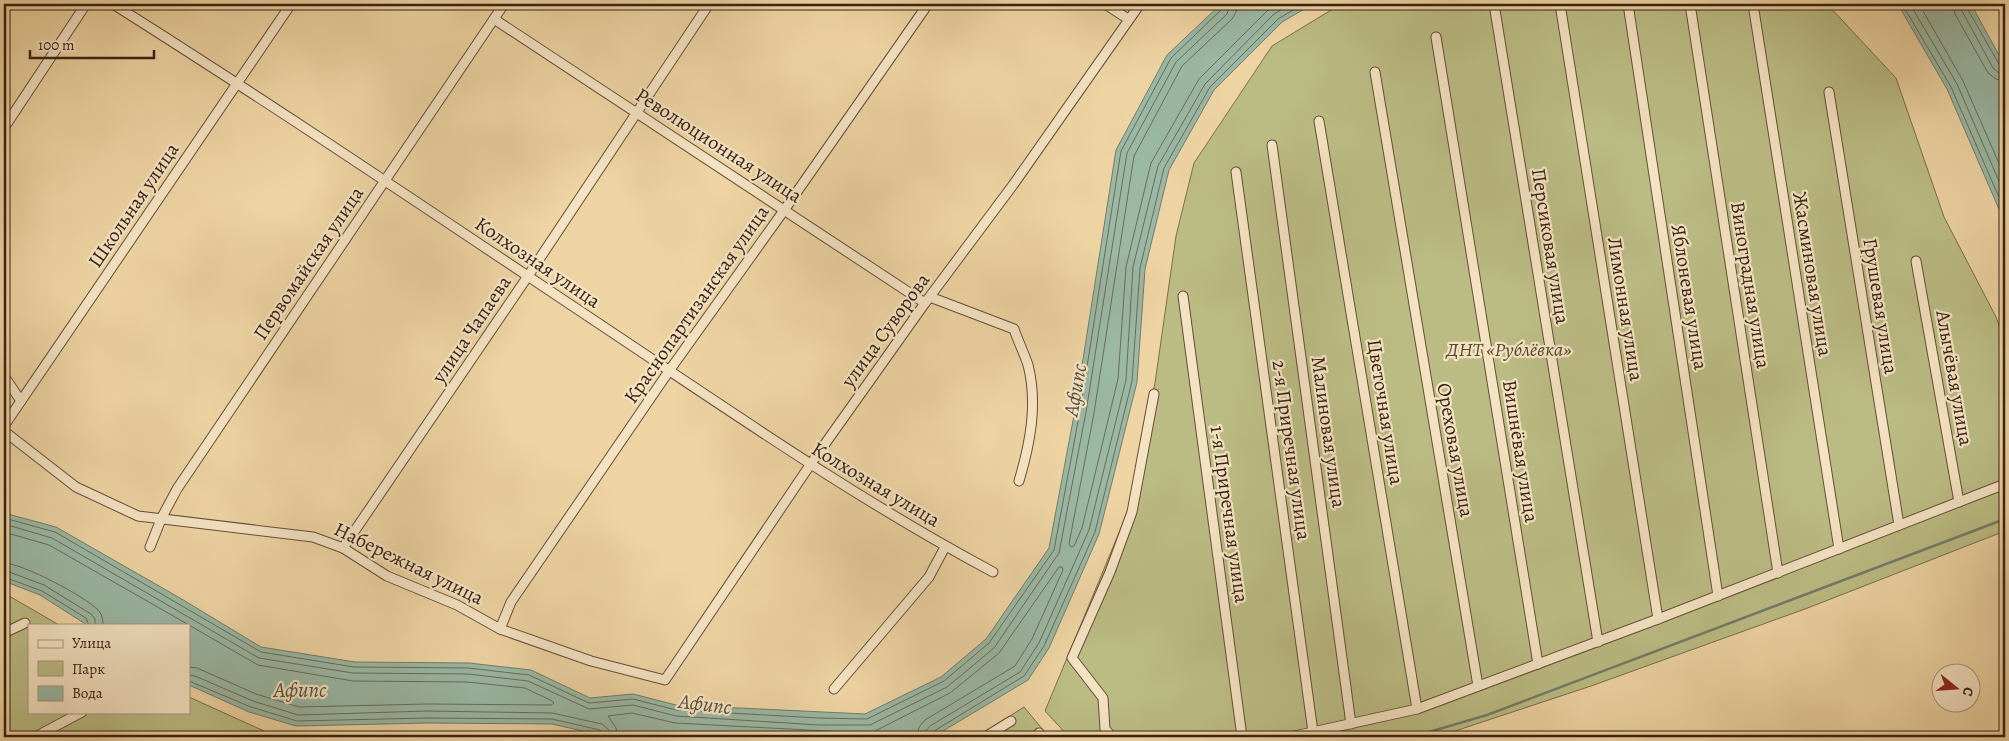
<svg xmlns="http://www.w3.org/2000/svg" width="2009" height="741" viewBox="0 0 2009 741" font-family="Alegreya,serif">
<rect width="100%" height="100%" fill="#eed4a3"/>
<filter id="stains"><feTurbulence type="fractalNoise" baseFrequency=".004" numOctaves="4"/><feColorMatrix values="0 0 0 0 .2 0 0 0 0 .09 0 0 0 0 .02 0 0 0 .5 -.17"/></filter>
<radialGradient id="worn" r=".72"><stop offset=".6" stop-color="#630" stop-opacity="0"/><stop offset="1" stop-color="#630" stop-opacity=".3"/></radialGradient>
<g fill="#bbbc84" stroke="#7a6e4c">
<path d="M1341,4H1827L1896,78L1944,217L1996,317L2005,342V531L1805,609L1591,686L1437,737H1069L1045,711L1128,511L1155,383L1176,236L1194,163L1272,46Z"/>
<path d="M4,593L59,625H29V712H189V697L264,731L284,737H4Z"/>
<path d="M1024,707L1049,737H977Z"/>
</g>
<g fill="#9ab8a4" stroke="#737c6a">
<path d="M1221,4H1313L1282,22L1214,90L1169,170L1145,269L1137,382L1099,534L1049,648L1028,680L938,734L931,737H609L552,724L427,723L296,726L249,712L189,685V625H87L40,595L4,581V513L56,527L180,598L261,647L355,662L469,663L531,670L590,698L633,694L676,705L865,714L941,677L986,639L1049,548L1075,410L1116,150L1167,55Z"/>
<path d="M1895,4H1971L2005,66V223L1947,89L1900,8Z"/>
</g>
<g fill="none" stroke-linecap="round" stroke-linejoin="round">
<g stroke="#696c5c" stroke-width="1">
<path d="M1237,4L1236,12L1232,19L1182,66L1134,156L1094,413L1069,544L1071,547L1074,546L1082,528L1118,379L1126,267L1151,163L1199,79L1269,9L1276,4"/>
<path d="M1902,4L1951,87L2005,211"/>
<path d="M1910,4L1957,84L2005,195"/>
<path d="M1919,4L1963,81L2005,177"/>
<path d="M1953,4L1955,14L1988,73L1996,79L2005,81"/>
<path d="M1960,4L1962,11L1993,68L1999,73L2005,74"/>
<path d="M1967,4V8L1999,64L2005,67"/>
<path d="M4,518L55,532L261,652L354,667L468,668L529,675L589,703L633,699L676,710L819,718L867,719L944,681L989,643L1054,550L1080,411L1121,151L1171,58L1222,9L1224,4"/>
<path d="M4,524L52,538L259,658L353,673L468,674L528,681L589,709L633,705L676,716L819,725H870L947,687L994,648L1059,553L1086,412L1127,153L1176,62L1227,14L1230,4"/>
<path d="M4,532L49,545L189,625"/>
<path d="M4,563C22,563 86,597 98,610C102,614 103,619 103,625"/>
<path d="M4,570L44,585L91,614L95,619V625"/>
<path d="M4,577L42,591L86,618L89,625"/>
<path d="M189,625L258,665L353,681L467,682L525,688L552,701L554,703L551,705L427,704L299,707L256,694L197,668L189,667"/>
<path d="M189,675L195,676L253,701L298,715L427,711L552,713L602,724L609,730L610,737"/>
<path d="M189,681L251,707L297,721L427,718L552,719L600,730L603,733L604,737"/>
<path d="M618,737L616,728L608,716L632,713L675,723L865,733L873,732L950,693L999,653L1059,567H1062L1063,570L1032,639L1015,666L925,720L919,727L917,737"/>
<path d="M925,737L926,731L930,726L1020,672L1039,643L1089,530L1126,380L1133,267L1158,166L1205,84L1274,14L1291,4"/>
<path d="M931,737L934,731L1024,676L1044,646L1095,532L1132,381L1140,268L1164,168L1210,87L1278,19L1303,4"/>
</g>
<path stroke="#737c6a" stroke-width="2.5" d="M1412,737L1487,715L2005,519"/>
<defs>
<g id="minor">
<path d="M113,4C281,110 445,221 610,331C736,415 860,501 993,572"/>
<path d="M1105,4L1128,19"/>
<path d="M1494,4L1598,642"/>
<path d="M1560,4L1658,619"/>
<path d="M1628,4L1718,596"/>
<path d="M1690,4L1778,573"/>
<path d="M1753,4L1839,549"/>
<path d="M494,19L925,303"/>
<path d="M1436,37L1538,664"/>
<path d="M1375,72L1478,686"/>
<path d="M1829,92L1899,525"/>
<path d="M1319,121L1417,709"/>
<path d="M4,128L86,4"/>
<path d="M1272,145L1351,724"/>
<path d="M1236,172L1313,732"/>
<path d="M1916,261L1959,502"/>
<path d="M1183,296L1242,737"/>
<path d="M930,297L1014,329C1018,341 1024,353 1028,365C1038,404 1030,444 1019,481"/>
<path d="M4,376L21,401"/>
<path d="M4,426L291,4"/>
<path d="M4,431L76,487L138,516L313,537L343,548L387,576L457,605L500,629L591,661L665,680L810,465L925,303L1013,185L1140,4"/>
<path d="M150,547L162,517L177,489L504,4"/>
<path d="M343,548L528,276L709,4"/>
<path d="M500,629L511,602L669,371L785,209L928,4"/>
<path d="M4,633L25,623"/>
<path d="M834,689L929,577L945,547"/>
<path d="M1039,733L1042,737"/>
<path d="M35,737L82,712"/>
<path d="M985,737L1011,721"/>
<path d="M1112,737L1105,729L1103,698L1072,658L1110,572L1132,512L1154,394"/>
<path d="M1290,737L1417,709L1658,619L2005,484"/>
</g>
</defs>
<use href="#minor" stroke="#664e37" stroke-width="11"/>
<use href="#minor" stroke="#f4e3c3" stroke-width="9"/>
</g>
<g text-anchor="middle" stroke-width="4.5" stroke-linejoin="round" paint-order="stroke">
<g font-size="20" fill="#382113" stroke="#f4e3c3">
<text transform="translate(719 145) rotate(33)" y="7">Революционная улица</text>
<text transform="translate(133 205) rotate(-56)" y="7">Школьная улица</text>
<text transform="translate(1551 246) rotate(81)" y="7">Персиковая улица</text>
<text transform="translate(538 262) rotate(34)" y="7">Колхозная улица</text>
<text transform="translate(308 263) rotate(-56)" y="7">Первомайская улица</text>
<text transform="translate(1813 274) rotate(81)" y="7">Жасминовая улица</text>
<text transform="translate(1751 285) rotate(81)" y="7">Виноградная улица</text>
<text transform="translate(1690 297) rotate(81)" y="7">Яблоневая улица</text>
<text transform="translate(696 304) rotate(-55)" y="7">Краснопартизанская улица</text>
<text transform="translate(1881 306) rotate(81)" y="7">Грушевая улица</text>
<text transform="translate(1626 309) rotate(81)" y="7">Лимонная улица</text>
<text transform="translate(471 329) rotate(-56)" y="7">улица Чапаева</text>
<text transform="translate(885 330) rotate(-54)" y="7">улица Суворова</text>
<text transform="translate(1955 378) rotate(80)" y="7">Алычёвая улица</text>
<text transform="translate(1386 412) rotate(81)" y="7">Цветочная улица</text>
<text transform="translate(1329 432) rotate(82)" y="7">Малиновая улица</text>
<text transform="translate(1292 450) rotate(82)" y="7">2-я Приречная улица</text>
<text transform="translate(1456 450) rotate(80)" y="7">Ореховая улица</text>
<text transform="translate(1521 451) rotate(81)" y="7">Вишнёвая улица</text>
<text transform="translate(876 484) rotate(31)" y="7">Колхозная улица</text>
<text transform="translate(1230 514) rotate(82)" y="7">1-я Приречная улица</text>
<text transform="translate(409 563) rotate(26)" y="7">Набережная улица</text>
</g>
<g font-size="20" font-style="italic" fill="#59482f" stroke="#f4e3c3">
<text x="1509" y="356">ДНТ «Рублёвка»</text>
</g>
<g font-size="21" font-style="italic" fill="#554e3e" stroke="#f4e3c3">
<text transform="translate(1075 390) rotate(-80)" y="7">Афипс</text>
<text x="300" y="697">Афипс</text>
<text transform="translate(705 704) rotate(7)" y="7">Афипс</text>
</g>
</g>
<rect width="2009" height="741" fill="none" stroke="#eed4a3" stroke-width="20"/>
<rect x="5" y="5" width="1999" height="731" fill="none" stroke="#382113" stroke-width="2.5"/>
<rect x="10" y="10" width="1989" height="721" fill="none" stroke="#382113"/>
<rect x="28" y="624" width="162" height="90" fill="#f4e3c3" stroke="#a9957d"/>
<rect x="38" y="640" width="25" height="8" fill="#f4e3c3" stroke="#a9957d"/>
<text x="72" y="648" font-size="15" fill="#382113">Улица</text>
<rect x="38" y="661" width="25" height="15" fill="#bbbc84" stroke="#a9957d"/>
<text x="72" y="674" font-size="15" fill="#382113">Парк</text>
<rect x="38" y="686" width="25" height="15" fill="#9ab8a4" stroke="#a9957d"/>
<text x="72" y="698" font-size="15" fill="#382113">Вода</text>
<g transform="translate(1956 688) rotate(107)"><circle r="24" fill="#f4e3c3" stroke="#a9957d"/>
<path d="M0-4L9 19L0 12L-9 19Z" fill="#8f2418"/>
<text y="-8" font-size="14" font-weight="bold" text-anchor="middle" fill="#382113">С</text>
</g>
<path d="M30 50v8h124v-8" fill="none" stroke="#382113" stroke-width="2.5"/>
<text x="38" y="50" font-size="15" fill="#382113" stroke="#f4e3c3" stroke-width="4" paint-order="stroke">100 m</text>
<rect width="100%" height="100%" filter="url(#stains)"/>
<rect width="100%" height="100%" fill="url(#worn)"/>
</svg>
